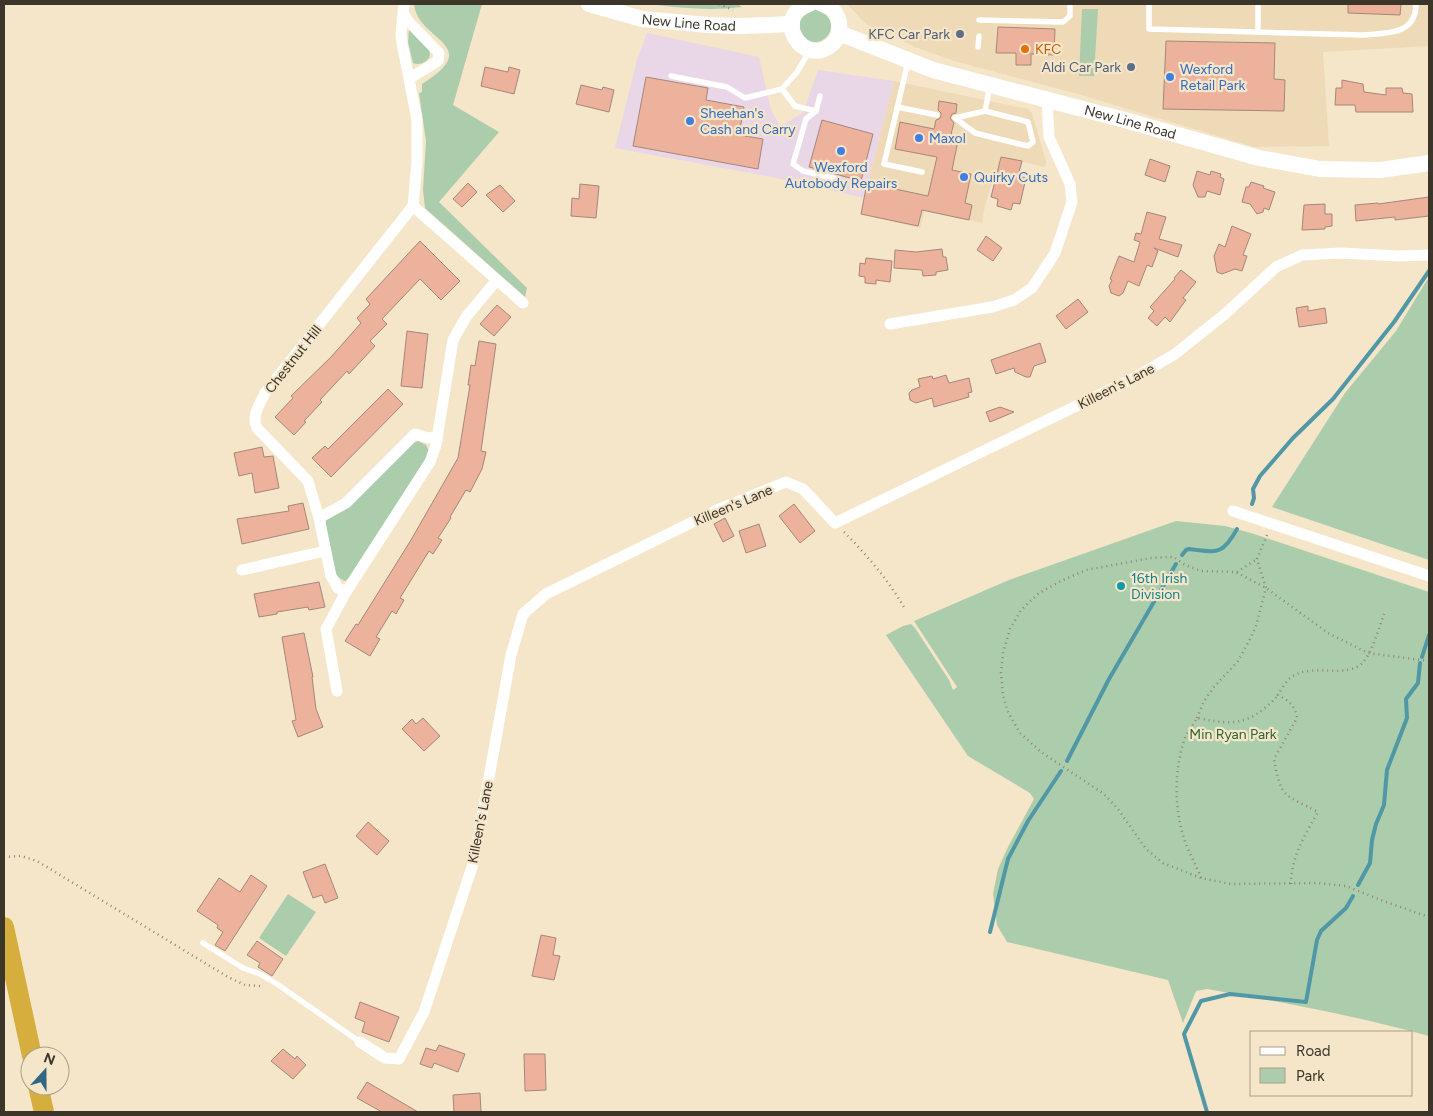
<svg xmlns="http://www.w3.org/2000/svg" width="1433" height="1116" viewBox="0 0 1433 1116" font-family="Figtree,sans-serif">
<rect width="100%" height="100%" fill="#f5e5c9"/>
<g fill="#eedab7">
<path d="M847,4H1429V46L1323,52L1329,146L1254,147L1078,94L954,61L915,47L866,24Z"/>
<path d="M894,81L1028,109L1032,113L1046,161L1045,167L1001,157L985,205L982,223L925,210L920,228L862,215L864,198Z"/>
</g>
<path fill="#e9d6e6" d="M647,33L759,57L771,110L780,126L803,113L818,70L894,81L864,198L772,177L615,148L637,60Z"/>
<g fill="#accdab">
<path d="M414,4H482L453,105L499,132L439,202L527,288L525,297L425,208L423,190L426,141L419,93L422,92V84C486,44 417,41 414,4Z"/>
<path d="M649,4H737L742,7C709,11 682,8 649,4Z"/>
<path d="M1082,9H1098L1094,76H1079Z"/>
<circle cx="815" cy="26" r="16"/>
<path d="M409,29L429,49L430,55C428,62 420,66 413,63L408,42Z"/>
<path d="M1427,280H1429V560L1272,507L1345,393L1396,331Z"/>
<path d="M418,441L426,445L429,451L426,458L351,577L345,581C339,578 337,577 335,571L326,525V520L413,443Z"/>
<path d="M1176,521L1225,526L1251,533L1429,592V1036C1356,1016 1282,1002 1207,989L1196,991L1183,1023L1168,980L1007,942L997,925L993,894L998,869L1008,847L1034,799L1030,793L968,756L886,635L903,626L911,624L915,628L949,680L953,690L957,687L914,621L1009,580Z"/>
<path d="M288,894L316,912L286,956L259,938Z"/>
</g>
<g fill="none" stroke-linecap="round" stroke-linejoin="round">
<g stroke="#5098a6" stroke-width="4">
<path d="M1252,504L1254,498L1253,489L1260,476L1293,438L1333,399L1394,322L1429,271"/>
<path d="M1182,555L1186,550L1189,549C1217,552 1222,556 1237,529"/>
<path d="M1422,657L1429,635"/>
<path d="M1067,761L1109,679L1176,564"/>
<path d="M1358,885L1370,863L1372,840L1376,824L1384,805L1387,770L1407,718L1406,699L1418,683L1420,663"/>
<path d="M990,932L1008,859L1028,821L1061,771"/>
<path d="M1207,1112L1184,1034L1201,1001L1230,994L1306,1002L1317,940L1321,931L1346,908L1353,896"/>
</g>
</g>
<g fill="#ecb29b" stroke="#a5877b">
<path d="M1348,4H1401L1400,15L1348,13Z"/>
<path d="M998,27L1055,29L1054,55L1031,54V65H1016V53H996Z"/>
<path d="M1166,41L1275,43L1274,79L1285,80L1284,111L1163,109Z"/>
<path d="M485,67L508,72L509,67L520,70L514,94L481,86Z"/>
<path d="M646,77L708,88L706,100L744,107L739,135L763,139L758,169L633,146Z"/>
<path d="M1342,80L1363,84L1364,92L1386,95V88H1402L1403,93L1412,94L1413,112H1356L1355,105H1335L1336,88H1342Z"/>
<path d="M581,85L602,90L603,87L614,90L609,112L576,104Z"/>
<path d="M939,101L957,104L956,113L952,114L950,118L954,123L951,134L959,136L952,170L971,174L965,203L972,205L969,220L922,210L918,226L861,214L867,183L928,196L937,157L895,149L900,122L934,129L936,120L939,119L941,116V113L938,110Z"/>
<path d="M822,120L873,134L861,181L809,167Z"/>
<path d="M1001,157L1022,161L1018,176L1026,178L1020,204L1013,203L1011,210L997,206L998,199L991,197Z"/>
<path d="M1150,159L1170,166L1165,182L1145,175Z"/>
<path d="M1197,171L1210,175L1211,171L1221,174L1220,177L1224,179L1220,195L1207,191L1205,197H1198L1193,185Z"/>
<path d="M1251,182L1264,186L1263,188L1275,192L1269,210L1264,208L1263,212L1257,214L1250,204L1242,202L1246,187H1249Z"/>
<path d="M468,183L477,192L462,207L453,199Z"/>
<path d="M580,184L599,186L596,218L571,216L572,198L579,199Z"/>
<path d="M500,185L515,201L503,212L486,195Z"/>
<path d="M1429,197V216L1395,220V217L1356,221L1355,205L1378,203V204Z"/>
<path d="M1325,204V214H1332V226L1325,227V229L1302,230L1304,205Z"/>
<path d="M1147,212L1166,217L1159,239L1182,245L1178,257L1154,248L1158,251L1152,267L1147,265L1139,286L1128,281L1123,293L1119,296L1111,293L1109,286L1112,280L1110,279L1119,256L1134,262L1140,242L1134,240L1136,233L1141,234Z"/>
<path d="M1232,226L1251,234L1243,255L1247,256L1242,271L1235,269L1222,274L1217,272L1214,256L1219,244L1225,247Z"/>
<path d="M986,236L1002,248L993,261L977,250Z"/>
<path d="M420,241L460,281L441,300L420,279L382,319L387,324L370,341L375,346L349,374L347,371L320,400L322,402L304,421L306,422L294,435L275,417L293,398L291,396L331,357L361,323L357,318L370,304L366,299Z"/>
<path d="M942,249L943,257H946L948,270L936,272V275L923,276L922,270L894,268L895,250L916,252Z"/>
<path d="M866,258L892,261L890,282L876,280V284L865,283V277L859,276L860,263L865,264Z"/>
<path d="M1181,270L1196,282L1183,298L1186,300L1170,322L1165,317L1157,326L1148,318L1154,311L1150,307L1175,279L1174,278Z"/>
<path d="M1078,299L1088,312L1066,329L1056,316Z"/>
<path d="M497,305L511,317L494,336L480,324Z"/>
<path d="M1308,306V311L1325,308L1327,323L1299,327L1296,308Z"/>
<path d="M407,331L428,334L422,388L401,386Z"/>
<path d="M479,341L496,344L481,451L486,452L482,469L470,492L466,490L450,517L451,518L438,538L442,540L433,554L429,551L400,598L404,600L396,614L392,611L376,637L380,639L370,656L345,641L356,624L358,625L411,540L458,458L470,385H468L471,365L475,366Z"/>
<path d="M1040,343L1046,362L1034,366L1030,377H1026L1015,372L1014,368L996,374L991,360Z"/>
<path d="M946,375L949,383L969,378L972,392L968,393L969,397L934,407L932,398L916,403L910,400L909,393L912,390L920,387L918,379L932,376L933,379Z"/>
<path d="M388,389L403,404L331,477L312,458L325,446L328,449Z"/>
<path d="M1000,407L1014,412L990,422L986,412Z"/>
<path d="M262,447L264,457L273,456L279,488L255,493L252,473L239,476L234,453Z"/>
<path d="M303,503L309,529L242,544L237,519L289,511L288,506Z"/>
<path d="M794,504L815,531L800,543L779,516Z"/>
<path d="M725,518L734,536L723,542L714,524Z"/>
<path d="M759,524L766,546L746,553L739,531Z"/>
<path d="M319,582L325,607L309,610L308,607L277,612V614L259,617L254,594Z"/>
<path d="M304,633L313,677H312L316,709L323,727L298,737L292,721L296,720L282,637Z"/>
<path d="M423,718L440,736L424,751L402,729L412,719L416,724Z"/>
<path d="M368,822L389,841L377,855L356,836Z"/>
<path d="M325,864L338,898L325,903L322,895L313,898L303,872Z"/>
<path d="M251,875L267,886L225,951L215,945L223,932L217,928L218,925L197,911L219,878L240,892Z"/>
<path d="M541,935L556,938L553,955L560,956L554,980L532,976Z"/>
<path d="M257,941L283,959L272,976L258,967L260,963L247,955Z"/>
<path d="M360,1002L399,1017L389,1042L362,1032L365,1022L355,1018Z"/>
<path d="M439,1045L465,1054L458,1072L434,1063L432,1068L420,1064L426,1048L436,1051Z"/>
<path d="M283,1049L295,1059L297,1056L306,1065L293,1079L271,1061Z"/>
<path d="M524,1054H545L546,1090L525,1091Z"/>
<path d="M367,1082L418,1112H382L357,1098Z"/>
<path d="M480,1093L481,1112H454L453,1095Z"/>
</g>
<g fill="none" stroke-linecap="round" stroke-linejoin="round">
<g stroke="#908673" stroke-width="2.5" stroke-dasharray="1 4" stroke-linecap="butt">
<path d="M719,4L733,10"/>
<path d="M844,532C867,555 889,581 905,609"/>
<path d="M1237,572L1257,559"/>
<path d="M1429,661L1368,653L1328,633L1266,588L1236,572L1201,571L1185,565L1174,557L1151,558L1086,570L1061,581L1039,593L1021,610L1010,629L1003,653L1001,673L1003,696L1008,712L1020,733L1041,752L1104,794L1118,809L1146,849L1163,863L1201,878L1231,884L1318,883L1346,886L1386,902L1429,917"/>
<path d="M1197,718L1204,701L1214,687L1238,661L1249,641L1256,626L1266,588L1257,559L1267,535"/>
<path d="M4,857L21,856L37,861L228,977L245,985L260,986"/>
<path d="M1201,878C1196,864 1188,852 1184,838C1174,808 1174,768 1185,738C1188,731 1193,725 1197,718C1223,723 1241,727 1264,709C1269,704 1274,701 1278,695"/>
<path d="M1291,884C1291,857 1305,835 1318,812C1285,794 1281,800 1274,759L1297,718C1295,705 1289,701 1278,695C1281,690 1285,683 1289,679C1310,660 1349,682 1365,660C1373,649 1379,628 1384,614"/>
</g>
<g stroke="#fff" stroke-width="5.5">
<path d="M1149,4V29L1363,35C1387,33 1416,35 1416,4"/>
<path d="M979,20L1063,22L1070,16V4"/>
<path d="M1258,31V4"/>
<path d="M978,47L979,36"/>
<path d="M908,62L884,164L922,172"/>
<path d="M671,76L727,87L745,98L782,89L797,72L809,52"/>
<path d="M782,89L795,106L816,111L820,96"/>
<path d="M897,107L937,115"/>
<path d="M816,111L806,119L793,164L803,171L837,179"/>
<path d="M985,111L1028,122L1033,142L1028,146L975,133L955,118Z"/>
<path d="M985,111L990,86"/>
<path d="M203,943L243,968L260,974L277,984L360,1042"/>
</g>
<g stroke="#fff" stroke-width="11">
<path d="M403,13L409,22L439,53L438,61L410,78"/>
<path d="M413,206L523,303"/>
<path d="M890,324L992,307L1014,300L1032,288L1055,253L1072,202L1070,184L1049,137L1047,100"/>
<path d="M1233,511L1429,576"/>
<path d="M319,518L346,503L415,434L428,438L437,437"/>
<path d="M242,570L325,551"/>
<path d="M346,592L338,588L331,576L319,518L308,481L257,428C251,416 260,404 265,393L413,206L417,161V120L402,43L401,34L404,4"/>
<path d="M337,691L326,629L346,592L430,462L436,445L453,340L466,317L496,281"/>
<path d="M360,1042L385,1058L399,1059L424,1012L474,861L511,655L523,614L546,594L719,509L786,482L803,489L835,523L1134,378L1175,354L1225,314L1276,267L1302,255L1341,253L1399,256L1429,255"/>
</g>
<g stroke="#fff" stroke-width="16">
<path id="s1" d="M589,4L642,19L708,25L742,26L792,24"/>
<path d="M809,4C770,18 805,69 832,44C838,39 840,31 839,23C838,14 831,7 822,4"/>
<path id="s2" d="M839,33L933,70L1121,119L1259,158L1320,169L1380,170L1429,163"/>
</g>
<g stroke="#d6ae3e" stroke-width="20">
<path d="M4,927L32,1056"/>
<path d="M38,1086L44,1112"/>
</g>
</g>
<g fill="#5c6f8a" stroke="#f5e5c9" stroke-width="2">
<circle cx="960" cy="34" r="5"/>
<circle cx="1131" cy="67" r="5"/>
</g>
<circle fill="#e8710a" stroke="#f5e5c9" stroke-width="2" cx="1025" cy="49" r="5"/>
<g fill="#3f7fe0" stroke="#f5e5c9" stroke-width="2">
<circle cx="1170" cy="77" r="5"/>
<circle cx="690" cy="121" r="5"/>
<circle cx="919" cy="138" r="5"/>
<circle cx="841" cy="151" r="5"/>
<circle cx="964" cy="177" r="5"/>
</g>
<circle fill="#0f9aa8" stroke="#f5e5c9" stroke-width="2" cx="1121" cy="586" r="5"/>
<g text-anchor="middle" stroke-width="4.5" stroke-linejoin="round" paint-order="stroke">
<g font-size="14" fill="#3b352a" stroke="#f5e5c9">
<text dy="5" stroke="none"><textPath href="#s1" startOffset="102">New Line Road</textPath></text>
<text dy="5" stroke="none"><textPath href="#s2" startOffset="305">New Line Road</textPath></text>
<text transform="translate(293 359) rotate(-52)" y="5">Chestnut Hill</text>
<text transform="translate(1116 386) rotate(-27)" y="5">Killeen's Lane</text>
<text transform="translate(733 505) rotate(-23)" y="5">Killeen's Lane</text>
<text transform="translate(480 822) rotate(-79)" y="5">Killeen's Lane</text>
</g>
<g font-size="14" fill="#4e5e75" stroke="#f5e5c9" text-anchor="end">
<text x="950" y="39">KFC Car Park</text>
<text x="1121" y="72">Aldi Car Park</text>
</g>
<g font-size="14" fill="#c56008" stroke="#f5e5c9" text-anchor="start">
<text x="1035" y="54">KFC</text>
</g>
<g font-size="14" fill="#366cbe" stroke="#f5e5c9" text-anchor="start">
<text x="1180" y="74">Wexford<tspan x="1180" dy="16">Retail Park</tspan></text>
<text x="700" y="118">Sheehan's<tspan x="700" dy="16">Cash and Carry</tspan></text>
<text x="929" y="143">Maxol</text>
<text x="841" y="172" text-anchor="middle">Wexford<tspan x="841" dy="16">Autobody Repairs</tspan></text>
<text x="974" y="182">Quirky Cuts</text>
</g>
<g font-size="14" fill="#0d838f" stroke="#f5e5c9" text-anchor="start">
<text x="1131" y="583">16th Irish<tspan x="1131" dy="16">Division</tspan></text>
</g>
<g font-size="14" fill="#2c652e" stroke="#f5e5c9">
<text x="1233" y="739">Min Ryan Park</text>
</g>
</g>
<rect width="1433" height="1116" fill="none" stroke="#3b352a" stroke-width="10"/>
<rect x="1250" y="1031" width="162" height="65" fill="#f5e5c9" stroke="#ab9f89"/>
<rect x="1260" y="1047" width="25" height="8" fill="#ffffff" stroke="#ab9f89"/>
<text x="1296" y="1056" font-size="15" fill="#3b352a">Road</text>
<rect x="1260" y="1068" width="25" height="15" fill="#accdab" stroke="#ab9f89"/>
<text x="1296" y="1081" font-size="15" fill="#3b352a">Park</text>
<g transform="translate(45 1071) rotate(21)"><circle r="24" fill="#f5e5c9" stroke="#ab9f89"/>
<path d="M0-4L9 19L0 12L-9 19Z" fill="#306782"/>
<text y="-8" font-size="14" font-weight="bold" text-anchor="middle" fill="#3b352a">N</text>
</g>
</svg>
